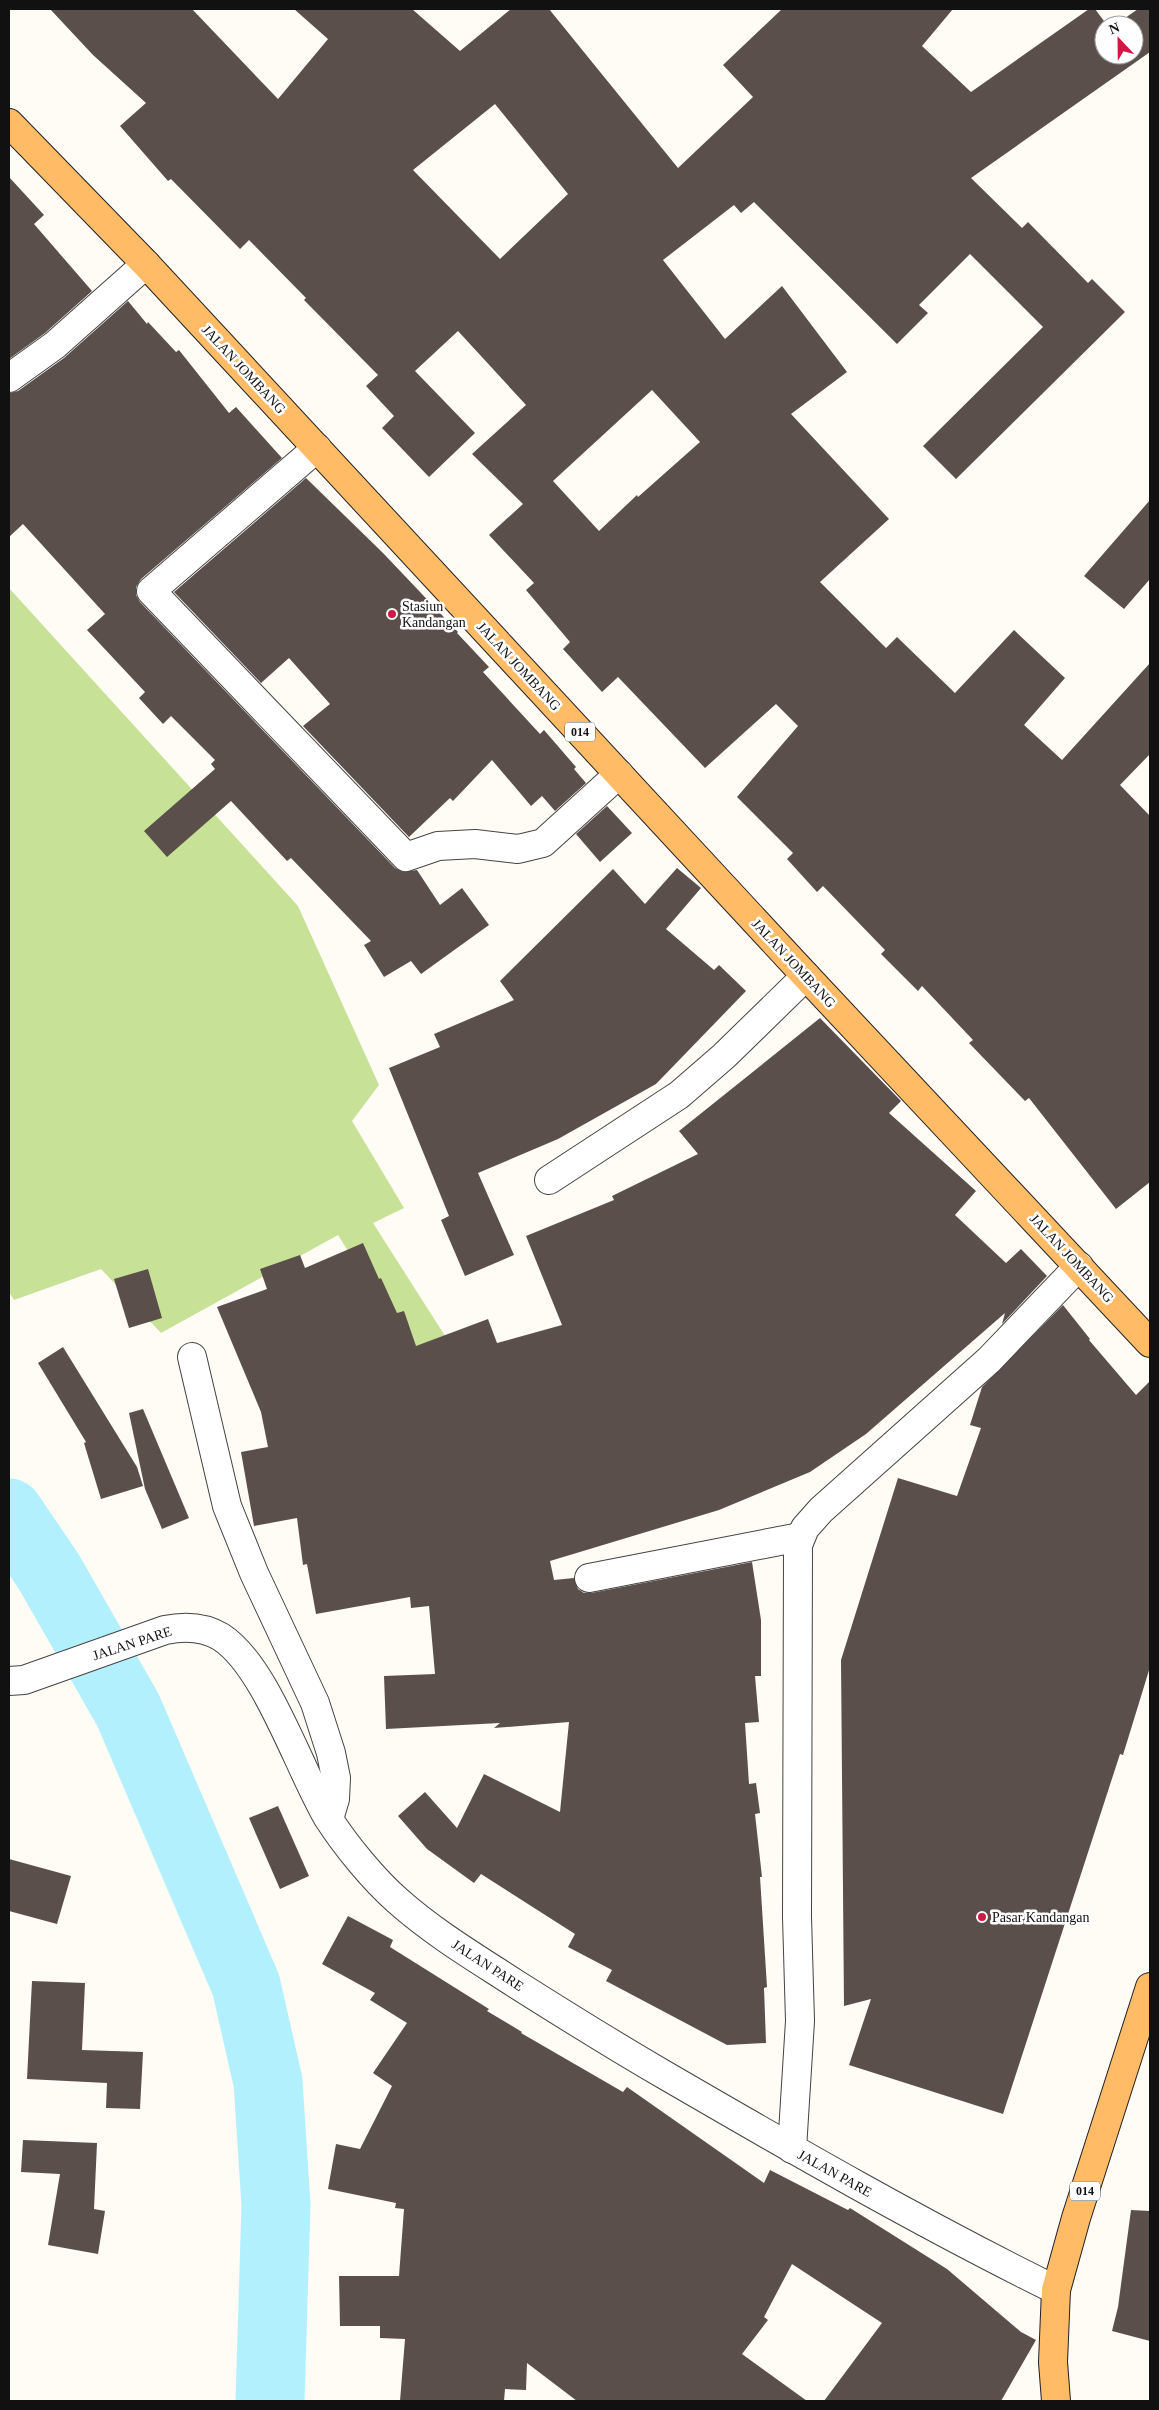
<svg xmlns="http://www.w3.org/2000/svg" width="1159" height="2410" viewBox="0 0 1159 2410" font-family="Georgia,serif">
<rect width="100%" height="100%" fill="#fffbf5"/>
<path fill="#c7e296" d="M9,588L298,906L379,1085L352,1121L404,1208L373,1223L447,1339L415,1357L338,1235L161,1333L101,1269L14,1300L9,1292Z"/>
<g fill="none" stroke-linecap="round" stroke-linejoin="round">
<path stroke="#b3f0fd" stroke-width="69" d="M9,1513L49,1572L128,1710L246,1985L268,2082L276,2205L270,2401"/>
</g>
<g fill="#5b4f4c" fill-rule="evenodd">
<path d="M50,9H192L278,99L328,39L294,9H412L460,51L511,9H549L678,168L753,97L723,65L782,9H953L922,46L971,92L1089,9H1095L1107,25H1104V55H1134V25H1115L1138,9H1150V52L971,178L1022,228L1028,222L1088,283L1092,279L1125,312L956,479L923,446L1043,327L970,254L919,305L928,313L897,344L754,202L741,213L734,205L663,260L725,339L782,286L847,372L791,414L889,519L820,582L886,648L897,637L955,693L1014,630L1065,678L1024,725L1062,760L1150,663V754L1120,785L1150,816V1182L1116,1209L1029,1098L1025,1101L969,1043L973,1040L922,986L918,991L881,954L885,950L823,886L817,892L787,859L793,853L737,797L798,726L776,704L705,768L618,677L602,692L563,649L570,642L526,590L534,583L489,535L523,504L472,454L526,405L458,331L415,371L475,433L429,477L382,428L394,416L366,386L378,375L304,300L306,298L249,240L240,249L171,179L168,181L120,126L146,103L93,55ZM495,104L568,194L500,259L413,170ZM652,390L700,442L638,497L637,495L599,531L553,481Z"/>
<path d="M9,177L44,215L34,224L92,291L45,333L9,359Z"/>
<path d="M128,301L147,324L148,322L176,352L179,350L229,413L236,407L282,458L141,579L136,587V595L140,602L395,868L403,872L417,870L440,905L462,888L489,925L421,974L411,961L384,977L364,945L371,941L291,858L287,861L231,801L167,857L144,831L215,769L211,764L215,760L171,716L163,724L139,698L145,692L87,630L105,614L23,524L9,537V393L18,391L64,358Z"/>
<path d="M306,478L383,553L458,632L457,633L489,667L483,672L540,734L544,730L576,767L574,769L586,783L555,811L542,796L531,806L492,760L453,801L450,798L409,837L303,726L330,704L289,658L261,683L174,592Z"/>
<path d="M1150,500V579L1124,609L1084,576Z"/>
<path d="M607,806L632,833L600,862L576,834Z"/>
<path d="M677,868L701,888L666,929L714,970L719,965L746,991L656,1084L558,1139L478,1173L514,1255L465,1276L441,1220L449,1216L389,1068L440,1047L434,1034L514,1000L500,981L613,869L645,904Z"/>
<path d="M820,1018L901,1101L889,1113L976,1191L955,1215L1006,1263L1021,1249L1047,1276L1002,1324L1005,1313L866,1434L810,1472L719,1510L550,1561L554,1580L574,1578L578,1589L584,1593H591L752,1562L761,1620V1676H755L759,1722L745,1723L749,1784L756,1783L760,1813L755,1814L762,1877H760L767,1987L764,1988L766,2043L727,2045L606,1981L612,1970L568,1947L575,1934L481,1874L474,1883L427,1849L398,1816L425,1792L457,1828L484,1774L560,1812L569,1722L494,1728L500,1723L386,1729L384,1676L435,1674L429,1606L411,1608L410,1597L316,1614L307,1564L303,1565L297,1518L254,1526L241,1452L268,1447L261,1412L217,1307L267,1289L260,1269L300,1255L305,1268L363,1243L379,1279L381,1278L397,1313L404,1311L416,1346L488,1319L497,1343L562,1325L526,1236L614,1200L612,1196L698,1154L679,1131Z"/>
<path d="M148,1269L162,1318L129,1328L114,1279Z"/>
<path d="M1063,1305L1090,1339L1089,1340L1136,1395L1150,1381V1667L1123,1755L1120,1754L1003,2114L849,2065L871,1999L844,2006L841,1660L898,1478L957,1496L981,1428L970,1425L982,1387Z"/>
<path d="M63,1347L137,1467L143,1486L101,1499L84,1443L86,1442L38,1363Z"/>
<path d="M143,1409L189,1518L162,1529L145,1489L129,1413Z"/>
<path d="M278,1806L309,1876L280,1889L249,1818Z"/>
<path d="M9,1859L71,1876L57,1924L9,1911Z"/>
<path d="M348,1916L393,1940L390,1947L489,2009L487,2011L522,2032L521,2033L623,2092L627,2087L764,2183L770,2170L848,2210L850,2208L947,2269L1021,2332L1036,2340L1001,2401H824L882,2323L792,2264L764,2317L768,2320L742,2354L807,2401H577L527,2363L526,2390L505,2389L504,2401H400L405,2339L380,2338V2326H340L339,2276H399L404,2209L395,2208L396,2203L328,2189L336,2144L360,2149L392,2086L373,2073L407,2023L370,2000L375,1993L322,1964Z"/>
<path d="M32,1981L85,1983L82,2050L143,2052L140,2109L106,2108L107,2083L27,2079Z"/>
<path d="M23,2140L97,2143L94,2209L105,2211L98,2254L48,2245L60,2174L21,2172Z"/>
<path d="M1131,2210L1150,2211V2341L1112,2331L1118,2307Z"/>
</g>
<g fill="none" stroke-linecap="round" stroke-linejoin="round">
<defs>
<g id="street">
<path d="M9,378L55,345L146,264"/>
<path d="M317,448L151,591L406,857L438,846L475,844L518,849L543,843L619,774"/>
<path d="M549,1180L679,1095L724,1056L806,976"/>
<path d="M192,1357L227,1506L254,1573L315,1703L331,1753L336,1778L335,1799L329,1819"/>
<path d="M589,1578L800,1537"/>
<path d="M9,1681L24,1680L165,1630C184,1626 203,1626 221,1637C266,1666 299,1769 328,1818C346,1846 374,1880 398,1901C434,1933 476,1958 516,1984C565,2015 613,2045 663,2074C792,2149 922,2224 1056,2290"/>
<path d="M792,2149L800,2021L797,1917L798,1545L805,1528L821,1510L989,1360L1079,1266"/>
</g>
<g id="primary">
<path d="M9,123L146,264L806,976L1150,1343"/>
<path d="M1056,2401L1053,2362L1056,2290L1076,2218L1150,1987"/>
</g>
</defs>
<use href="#street" stroke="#444" stroke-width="30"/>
<use href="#primary" stroke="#222" stroke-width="30"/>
<use href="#street" stroke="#fff" stroke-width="28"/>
<use href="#primary" stroke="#ffbb65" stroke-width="28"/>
</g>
<g fill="#d31745" stroke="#fff" stroke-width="2">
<circle cx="392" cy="614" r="5"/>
<circle cx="982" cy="1917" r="5"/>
</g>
<g text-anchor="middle" stroke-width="5" stroke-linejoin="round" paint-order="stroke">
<g fill="#fff" stroke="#585858" stroke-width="1">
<rect x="565" y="722.5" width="30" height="19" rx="4"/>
<rect x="1070" y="2181.5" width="30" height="19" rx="4"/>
</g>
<g font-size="12" font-weight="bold" fill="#111">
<text x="580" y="736">014</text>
<text x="1085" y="2195">014</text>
</g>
<g font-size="14" fill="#111" stroke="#fff">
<text transform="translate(244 369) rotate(47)" y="5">JALAN JOMBANG</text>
<text transform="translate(519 666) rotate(47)" y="5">JALAN JOMBANG</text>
<text transform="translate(794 963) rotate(47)" y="5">JALAN JOMBANG</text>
<text transform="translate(1072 1258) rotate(47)" y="5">JALAN JOMBANG</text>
<text transform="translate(132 1643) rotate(-18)" y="5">JALAN PARE</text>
<text transform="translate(488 1965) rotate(33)" y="5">JALAN PARE</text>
<text transform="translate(835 2173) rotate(29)" y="5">JALAN PARE</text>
</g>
<g font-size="14" fill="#111" stroke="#fff" text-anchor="start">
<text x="402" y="611">Stasiun<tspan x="402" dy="16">Kandangan</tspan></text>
<text x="992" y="1922">Pasar Kandangan</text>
</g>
</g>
<rect width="1159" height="2410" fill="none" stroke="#111111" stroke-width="20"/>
<g transform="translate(1119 40) rotate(338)"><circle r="24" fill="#ffffff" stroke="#a0a0a0"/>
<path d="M0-4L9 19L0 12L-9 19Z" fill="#d31745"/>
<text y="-8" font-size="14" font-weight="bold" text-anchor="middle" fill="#111111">N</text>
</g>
</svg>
